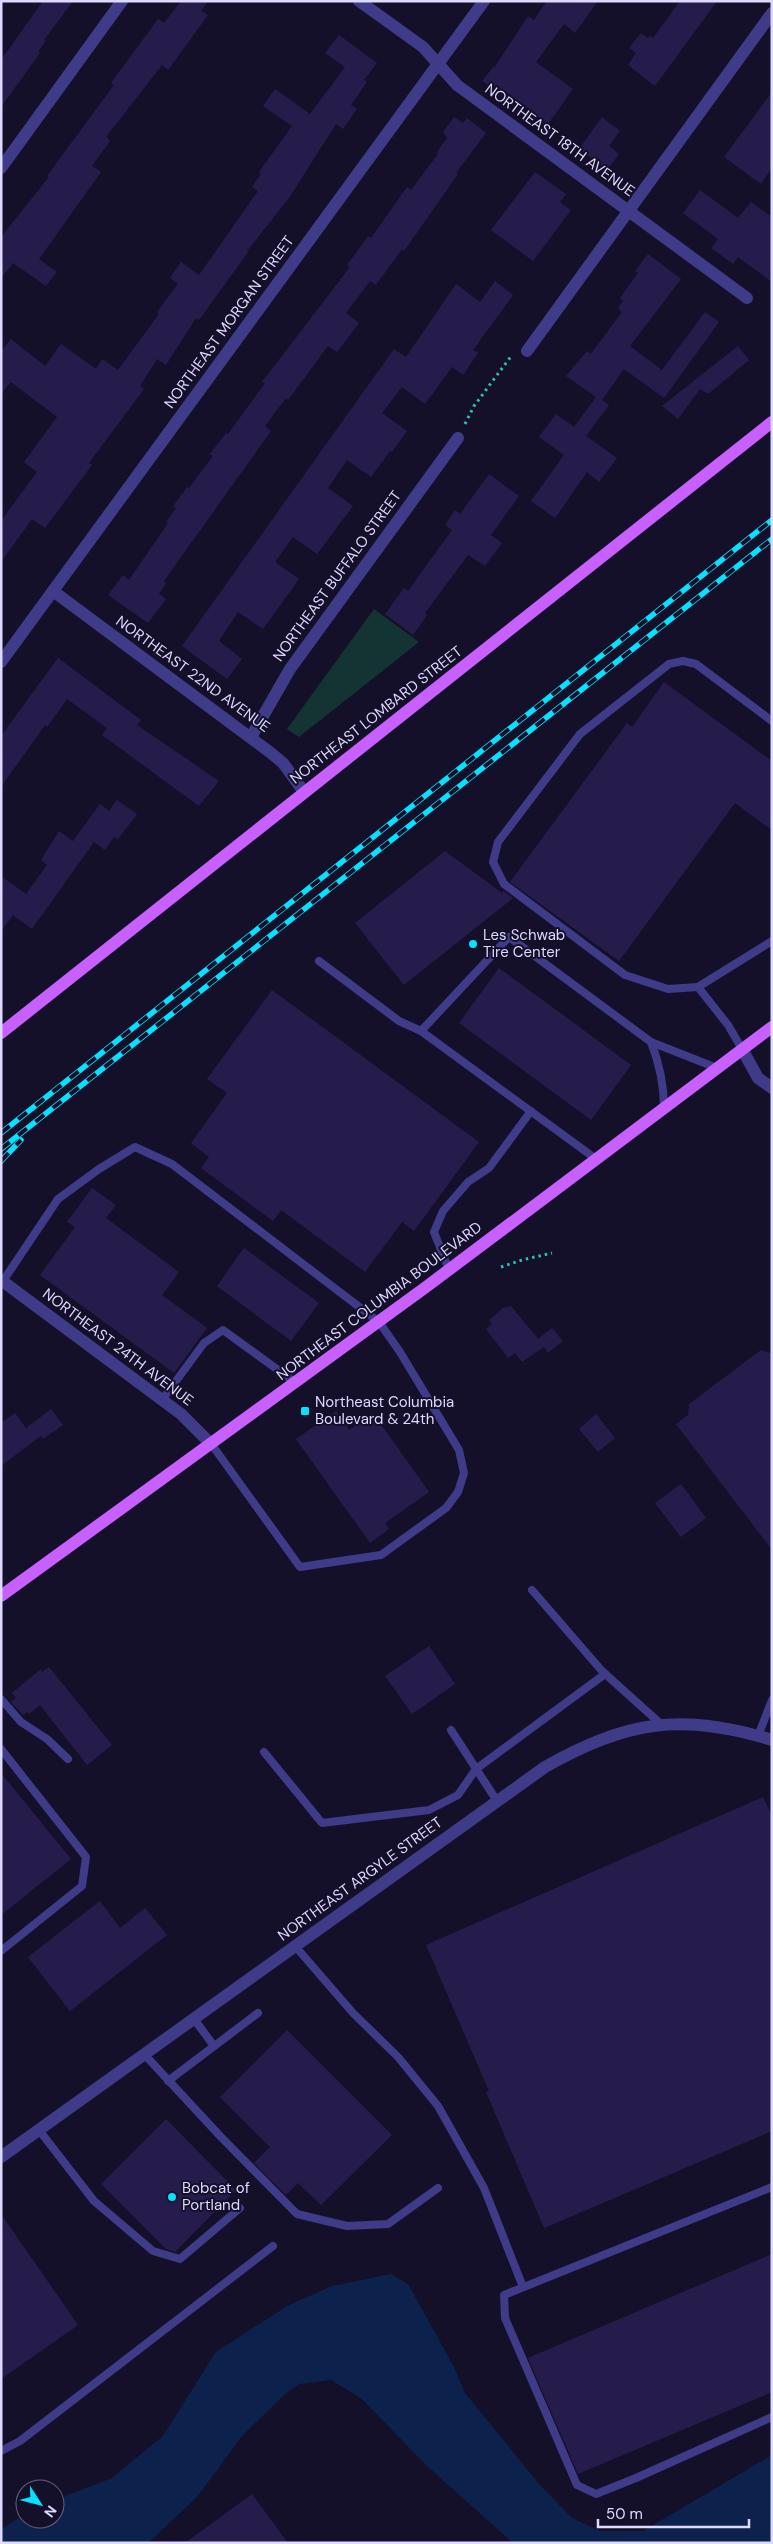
<svg xmlns="http://www.w3.org/2000/svg" width="773" height="2544" viewBox="0 0 773 2544" font-family="'DM Sans',sans-serif">
<rect width="100%" height="100%" fill="#15102a"/>
<path fill="#133433" d="M374,609L419,642L299,737L287,729Z"/>
<path fill="#0c224d" d="M391,2274L408,2284L454,2367L465,2393L539,2484L572,2518L600,2531H643L772,2455V2543H513L426,2465L362,2399L331,2380L299,2384L285,2394L242,2436L197,2497L148,2543H1V2529L25,2514V2519H55V2500L112,2478L163,2436L216,2352L287,2306L332,2286Z"/>
<g fill="#261c4b">
<path d="M43,1H73L44,40L46,41L38,52L40,53L1,107V60Z"/>
<path d="M181,1H208L201,11L208,15L168,70L162,65L106,137L110,141L92,166L101,172L39,259L57,272L46,286L13,263L1,278V237L49,177L47,176L114,85L111,83L158,19L164,23Z"/>
<path d="M547,1H598L575,33L564,24L536,62L573,89L548,124L504,90L501,95L482,81L494,66L495,67L528,16L534,20Z"/>
<path d="M680,1H717L655,86L628,65L636,53L629,48L641,33L648,38L650,35L653,38Z"/>
<path d="M339,35L377,63L364,80L367,82L351,105L357,109L343,129L336,124L289,198L247,251L248,252L199,320L196,318L166,365L157,359L140,386L144,389L89,463L92,465L45,528L32,519L1,562V521L37,472L24,462L57,417L11,382L1,394V351L11,339L45,366L61,344L96,369L102,359L118,370L159,314L157,312L178,284L170,278L181,262L199,275L258,191L252,187L261,174L259,172L292,126L263,106L275,89L310,114L345,67L325,53Z"/>
<path d="M772,92V168L761,184L724,157Z"/>
<path d="M454,117L463,123L467,118L486,133L456,173L458,174L404,251L402,249L376,285L370,281L346,313L359,323L337,352L328,346L288,400L286,398L265,426L271,431L164,581L166,583L159,594L166,599L148,623L108,595L123,575L129,580L168,523L166,522L176,508L173,506L187,487L189,488L213,456L210,454L226,433L228,434L265,383L262,382L350,267L347,265L368,236L371,238L407,187L411,190L438,154L437,152L447,138L443,132Z"/>
<path d="M602,117L620,131L609,146L619,154L607,170L579,149Z"/>
<path d="M535,172L566,194L560,202L571,210L533,261L491,230Z"/>
<path d="M700,190L738,218L751,202L772,217V282L738,257L733,264L711,248L718,239L683,213Z"/>
<path d="M648,254L681,279L630,346L662,370L705,312L719,322L664,398L624,369L602,400L609,405L586,436L617,458L599,482L587,472L555,518L531,501L564,455L539,437L556,414L574,427L596,397L566,376L587,351L591,354L622,312L618,308L623,301L620,298L638,273L635,271Z"/>
<path d="M495,281L513,295L473,350L478,353L463,375L452,367L425,404L402,387L382,413L407,431L392,452L390,451L371,477L347,460L328,488L353,506L317,554L293,537L275,562L299,579L263,629L238,612L219,641L242,659L227,679L182,646L394,349L406,357L456,284L480,302Z"/>
<path d="M738,346L749,360L708,394L700,389L678,419L662,406Z"/>
<path d="M489,474L519,496L491,535L502,543L485,566L468,555L425,613L427,615L413,635L385,614L404,588L408,591L452,530L445,525L455,510L460,514Z"/>
<path d="M58,658L141,720L137,725L219,781L199,806L102,735L107,728L67,699L47,727L45,725L1,787V736Z"/>
<path d="M664,682L772,761V830L735,803L619,961L510,882L627,723L632,727Z"/>
<path d="M117,800L137,814L118,839L114,837L105,850L94,842L32,929L13,915L1,931V876L26,894L47,865L41,860L59,831L73,841L100,804L109,811Z"/>
<path d="M445,851L502,893L503,891L513,898L404,985L355,923Z"/>
<path d="M499,968L631,1065L591,1120L459,1023Z"/>
<path d="M272,990L479,1142L414,1231L402,1222L365,1272L281,1210L273,1221L201,1168L209,1157L191,1143L227,1093L207,1079Z"/>
<path d="M92,1188L116,1205L106,1218L179,1272L162,1295L207,1328L174,1373L40,1275L75,1227L67,1222Z"/>
<path d="M244,1248L319,1303L291,1341L217,1286Z"/>
<path d="M511,1306L539,1340L538,1339L552,1328L563,1341L548,1353L544,1347L522,1362L515,1353L508,1358L486,1329L492,1324L489,1320L503,1308Z"/>
<path d="M761,1350L772,1354V1550L676,1424L688,1415L689,1404Z"/>
<path d="M51,1409L63,1425L43,1439L41,1436L1,1466V1423L15,1413L26,1428Z"/>
<path d="M336,1411L349,1430L373,1413L429,1492L385,1523L389,1529L370,1543L296,1439Z"/>
<path d="M596,1414L615,1438L598,1452L579,1429Z"/>
<path d="M681,1484L706,1518L681,1537L655,1503Z"/>
<path d="M429,1646L455,1684L412,1714L385,1676Z"/>
<path d="M49,1667L112,1745L87,1765L40,1705L29,1714L27,1712L23,1715L11,1702L16,1698L12,1693L41,1669L42,1672Z"/>
<path d="M1,1773L71,1859L1,1915Z"/>
<path d="M763,1797L772,1816V2131L544,2228L486,2092L489,2091L426,1945Z"/>
<path d="M100,1901L120,1928L145,1908L167,1935L70,2011L28,1957Z"/>
<path d="M287,2030L392,2135L321,2205L298,2183L286,2195L254,2163L270,2147L220,2097Z"/>
<path d="M166,2119L236,2190L175,2252L166,2249L101,2184Z"/>
<path d="M1,2214L78,2325L1,2379Z"/>
<path d="M772,2254V2392L578,2474L528,2358Z"/>
<path d="M252,2494L288,2543H185Z"/>
</g>
<g fill="none" stroke-linecap="round" stroke-linejoin="round">
<g stroke="#2fbdb8" stroke-width="3" stroke-dasharray="2.5 4" stroke-linecap="butt">
<path d="M465,424L474,406L512,355"/>
<path d="M501,1267L522,1260L552,1253"/>
</g>
<g stroke="#3f3b89" stroke-width="8">
<path d="M319,961L399,1021L421,1031"/>
<path d="M698,987L668,989L625,975L504,884L493,862L498,842L580,734L669,664L683,661L696,664L772,721"/>
<path d="M651,1042C660,1065 664,1084 664,1108"/>
<path d="M742,1049L728,1025L698,987L772,941"/>
<path d="M596,1159L421,1031L509,937L651,1042L717,1068"/>
<path d="M449,1270L434,1232L443,1211L468,1182L489,1168L531,1111"/>
<path d="M3,1281L58,1199L99,1169L135,1147L172,1164L379,1322L400,1352L459,1450L464,1473L458,1492L446,1508L381,1555L300,1567L212,1445"/>
<path d="M162,1400L204,1343L223,1330L296,1383"/>
<path d="M532,1590L602,1671L662,1725"/>
<path d="M1,1699L21,1722L47,1739L68,1759"/>
<path d="M451,1730L497,1801"/>
<path d="M758,1736L772,1700"/>
<path d="M1,1749L86,1857L82,1886L1,1951"/>
<path d="M264,1752L322,1823L429,1810L458,1795L476,1769L605,1674"/>
<path d="M295,1946L353,2013L398,2057L438,2106L484,2188L523,2287"/>
<path d="M194,2019L214,2046"/>
<path d="M144,2054L221,2137L297,2214L347,2226L388,2224L438,2188"/>
<path d="M168,2081L258,2013"/>
<path d="M39,2130L94,2201L153,2251L180,2259L240,2208"/>
<path d="M772,2187L504,2295L505,2318L577,2485L596,2494L636,2478L772,2417"/>
<path d="M1,2451L20,2441L273,2246"/>
</g>
<g stroke="#3f3b89" stroke-width="12">
<path d="M359,1L423,47L457,85L747,298"/>
<path d="M1,168L122,1"/>
<path d="M527,351L772,13"/>
<path d="M53,591L271,753L283,763L304,792"/>
<path d="M1,662L484,1"/>
<path d="M251,737L290,669L458,438"/>
<path d="M1,1280L181,1414L212,1445"/>
<path d="M1,2157L545,1767C627,1721 681,1712 772,1740"/>
</g>
<path stroke="#3f3b89" stroke-width="12" d="M742,1049L758,1078L772,1088"/>
<g stroke="#c760ff" stroke-width="12">
<path d="M1,1033L772,422"/>
<path d="M1,1596L426,1287L772,1027"/>
</g>
<defs>
<g id="rail">
<path d="M1,1133L772,520"/>
<path d="M1,1149L772,539"/>
<path d="M1,1161L21,1140"/>
</g>
</defs>
<use href="#rail" stroke="#05e1ff" stroke-width="5.5"/>
<use href="#rail" stroke="#15102a" stroke-width="4" stroke-dasharray="11" stroke-linecap="butt"/>
</g>
<g fill="#05e1ff" stroke="#15102a" stroke-width="2">
<circle cx="473" cy="944" r="5"/>
<rect x="300" y="1406" width="10" height="10" rx="2.5"/>
<circle cx="172" cy="2197" r="5"/>
</g>
<g text-anchor="middle" stroke-width="4" stroke-linejoin="round" paint-order="stroke">
<g font-size="15" fill="#ded9ff" stroke="#15102a">
<text transform="translate(560 140) rotate(36)" y="5">NORTHEAST 18TH AVENUE</text>
<text transform="translate(229 322) rotate(-54)" y="5">NORTHEAST MORGAN STREET</text>
<text transform="translate(337 576) rotate(-54)" y="5">NORTHEAST BUFFALO STREET</text>
<text transform="translate(193 674) rotate(36)" y="5">NORTHEAST 22ND AVENUE</text>
<text transform="translate(376 715) rotate(-38)" y="5">NORTHEAST LOMBARD STREET</text>
<text transform="translate(379 1301) rotate(-37)" y="5">NORTHEAST COLUMBIA BOULEVARD</text>
<text transform="translate(118 1347) rotate(37)" y="5">NORTHEAST 24TH AVENUE</text>
<text transform="translate(360 1879) rotate(-36)" y="5">NORTHEAST ARGYLE STREET</text>
</g>
<g font-size="15" fill="#ded9ff" stroke="#15102a" text-anchor="start">
<text x="483" y="940">Les Schwab<tspan x="483" dy="17">Tire Center</tspan></text>
<text x="315" y="1407">Northeast Columbia<tspan x="315" dy="17">Boulevard &amp; 24th</tspan></text>
<text x="182" y="2193">Bobcat of<tspan x="182" dy="17">Portland</tspan></text>
</g>
</g>
<rect width="773" height="2544" fill="none" stroke="#ded9ff" stroke-width="5"/>
<g transform="translate(40 2504) rotate(126)"><circle r="24" fill="#15102a" stroke="#65607f"/>
<path d="M0-4L9 19L0 12L-9 19Z" fill="#05e1ff"/>
<text y="-8" font-size="14" font-weight="bold" text-anchor="middle" fill="#ded9ff">N</text>
</g>
<path d="M598 2519v8h151v-8" fill="none" stroke="#ded9ff" stroke-width="2.5"/>
<text x="606" y="2519" font-size="15" fill="#ded9ff" stroke="#15102a" stroke-width="4" paint-order="stroke">50 m</text>
</svg>
